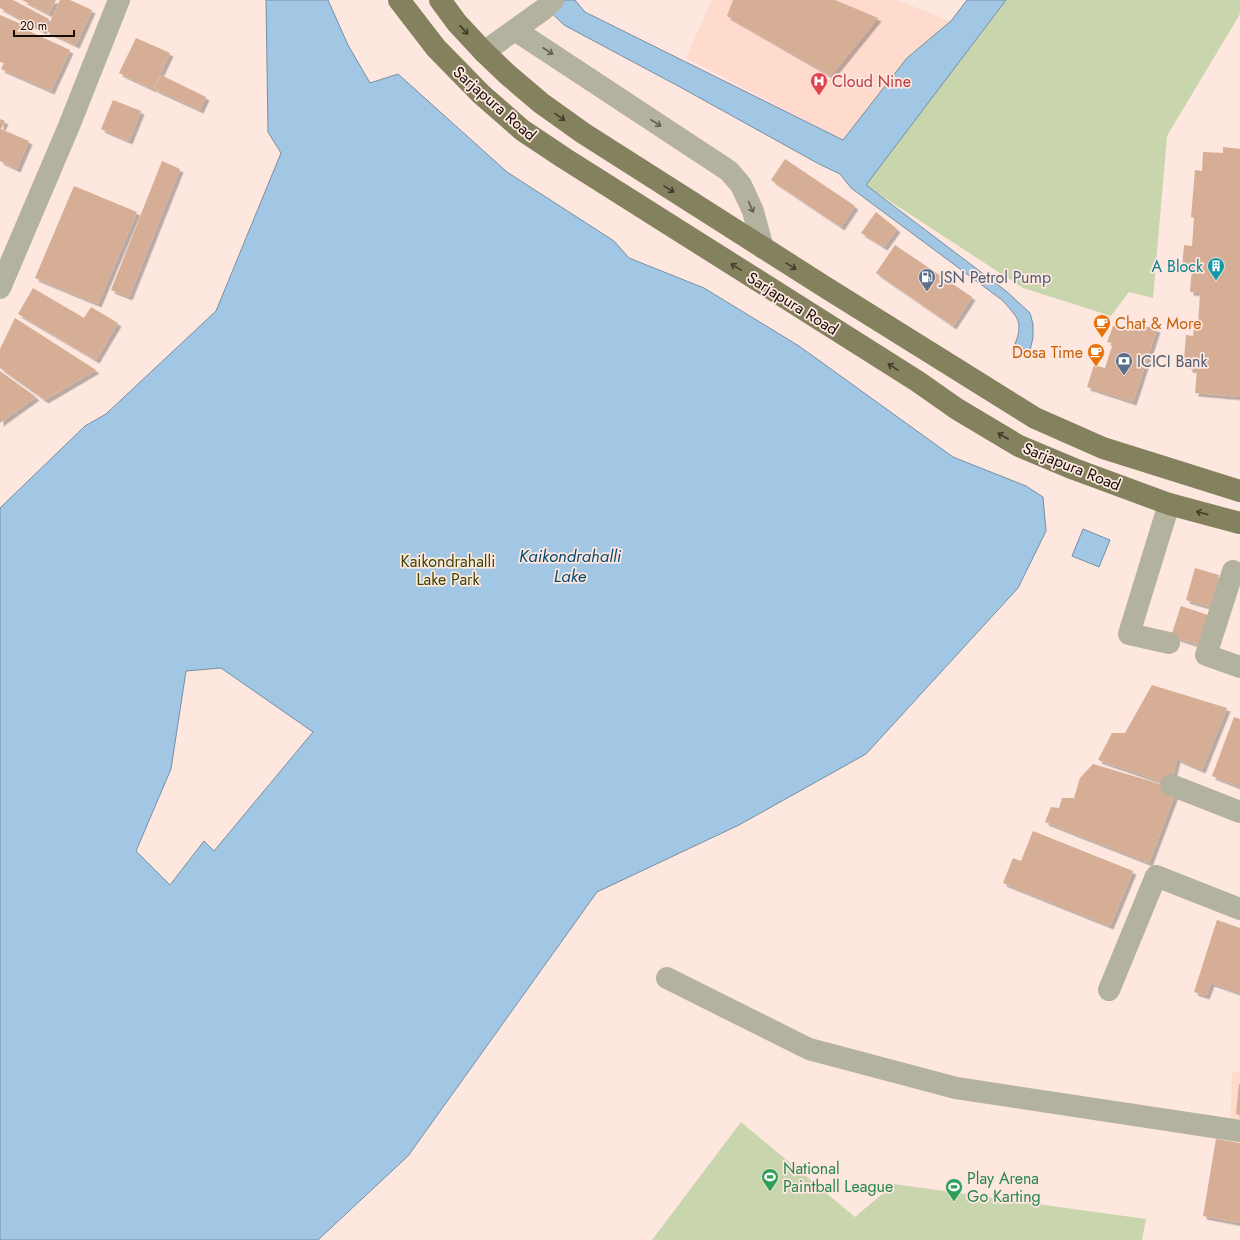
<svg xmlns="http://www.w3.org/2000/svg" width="1240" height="1240" viewBox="0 0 1240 1240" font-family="Jost,sans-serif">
<defs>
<filter id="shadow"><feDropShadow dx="3.5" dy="3.5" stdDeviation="0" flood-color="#0004"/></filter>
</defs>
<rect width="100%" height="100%" fill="#fde7de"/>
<g fill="#ffdbce">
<path d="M712,0H896L951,21L907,58L843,140L686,58Z"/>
<path d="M1232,1072H1240V1126L1230,1125Z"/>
</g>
<g fill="#c9d5ad">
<path d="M1006,0H1240V14L1167,136L1153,298L1129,292L1111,316L1023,288L865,185Z"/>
<path d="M741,1122L855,1217L894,1184L1146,1219L1142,1240H652Z"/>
</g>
<g fill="#a1c7e4" stroke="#778fa2" fill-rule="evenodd">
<path d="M266,0H328L348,45L370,83L398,74L507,172L614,241L629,258L704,288L799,346L953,457L1026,486L1043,497L1046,531L1018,588L866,754L739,825L597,892L408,1156L318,1240H0V508L85,426L106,414L216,311L281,153L268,132ZM221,668L313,732L214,851L204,841L170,885L136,851L171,769L186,671Z"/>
<path d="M538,0H575L585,12L843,140L907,58L951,21L967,0H1006L866,185L1006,291L1030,313L1033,324V338L1029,354L1015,344C1024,321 1017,317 1002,300L851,188L840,174L819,164L680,87L564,25Z"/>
<path d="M1083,529L1110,540L1099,567L1072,556Z"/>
</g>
<g fill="#d5ae95" filter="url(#shadow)">
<path d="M0,0H13L49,19L43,31L0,8Z"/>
<path d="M22,0H56L49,14Z"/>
<path d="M60,0H70L92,10L76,45L46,31Z"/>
<path d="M733,0H835L878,18L831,76L727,16Z"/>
<path d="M0,15L21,24L20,27L70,50L51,91L1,69L4,63L0,62Z"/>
<path d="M136,38L170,53L153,89L119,73Z"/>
<path d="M161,75L206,97L200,110L154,89Z"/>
<path d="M113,100L141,111L129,141L101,129Z"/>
<path d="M0,119L5,121L1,129L29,141L17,169L0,161Z"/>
<path d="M1223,147L1240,149V397L1195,393L1197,370L1189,369L1190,359H1184L1186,335L1193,336L1194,326H1198L1200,293L1190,292L1192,269L1182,268L1184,245L1192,246L1194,218L1191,217L1195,170L1202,171L1203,152L1223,153Z"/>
<path d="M785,159L855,206L841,227L771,180Z"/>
<path d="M162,161L180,169L129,297L111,290Z"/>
<path d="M74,186L137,212L98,304L35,278Z"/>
<path d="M876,212L897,229L884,247L861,233Z"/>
<path d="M895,245L972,297L953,326L876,273Z"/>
<path d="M33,288L84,318L91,307L118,323L96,360L18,314Z"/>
<path d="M15,318L96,370L45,400L0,368V349Z"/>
<path d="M1113,326L1151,327L1157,329L1133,402L1087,387L1094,365L1105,368L1113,343L1107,342Z"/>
<path d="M0,371L36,397L0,423Z"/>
<path d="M1195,568L1219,575L1210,607L1186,600Z"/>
<path d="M1181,606L1211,616L1202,646L1171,636Z"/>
<path d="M1152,685L1227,708L1202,770L1177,759L1171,785L1098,760L1112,733H1125Z"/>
<path d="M1234,717L1240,719V787L1212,776Z"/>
<path d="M1093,764L1177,789L1149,863L1045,822L1051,807L1059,808L1062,798H1074L1080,778Z"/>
<path d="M1033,831L1133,871L1110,926L1003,883L1013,858L1021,861Z"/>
<path d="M1217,920L1240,928V993L1211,983L1206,996L1194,992Z"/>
<path d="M1239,1084H1240V1115L1236,1114Z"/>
<path d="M1216,1139L1240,1143V1223L1203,1216Z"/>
</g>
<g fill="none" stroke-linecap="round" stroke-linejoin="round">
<g stroke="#b3b29f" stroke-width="22">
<path d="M515,30L729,171L741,185L753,211L763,248"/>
<path d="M484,52L544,9L553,0"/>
<path d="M0,288L69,126L119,0"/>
<path d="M1169,504L1129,634L1169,643"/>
<path d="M1233,571L1206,655L1240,667"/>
<path d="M1171,785L1240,812"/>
<path d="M667,978L809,1049L956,1088L1240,1131"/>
<path d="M1109,990L1156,876L1240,909"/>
</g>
<g stroke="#84815f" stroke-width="22">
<path d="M399,0L436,48L481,94L522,130L564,158L917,381L957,409L1019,446L1074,469L1169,504L1240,523"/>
<path d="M440,0L457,23L484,52L508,75L541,103L583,133L825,287L1035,418L1103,448L1240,491"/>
</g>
</g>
<defs><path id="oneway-shaft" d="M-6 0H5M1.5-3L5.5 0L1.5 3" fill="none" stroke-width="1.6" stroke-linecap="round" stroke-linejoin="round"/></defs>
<g stroke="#423b2b">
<use href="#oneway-shaft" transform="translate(464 30) rotate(47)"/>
<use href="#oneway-shaft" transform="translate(560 117) rotate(35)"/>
<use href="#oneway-shaft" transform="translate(669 189) rotate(32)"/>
<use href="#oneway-shaft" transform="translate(791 266) rotate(32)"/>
<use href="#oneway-shaft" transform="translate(736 267) rotate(-148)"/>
<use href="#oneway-shaft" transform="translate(893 367) rotate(-148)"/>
<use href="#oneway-shaft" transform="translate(1003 436) rotate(-150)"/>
<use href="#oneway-shaft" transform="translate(1202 513) rotate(-165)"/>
</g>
<g stroke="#646054">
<use href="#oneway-shaft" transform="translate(548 51) rotate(33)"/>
<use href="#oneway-shaft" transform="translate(656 123) rotate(33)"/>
<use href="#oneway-shaft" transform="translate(751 207) rotate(67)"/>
</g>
<defs>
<symbol id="hospital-pin" viewBox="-11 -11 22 30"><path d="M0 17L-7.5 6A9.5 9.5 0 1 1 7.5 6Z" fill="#e0444e" stroke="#fde7de"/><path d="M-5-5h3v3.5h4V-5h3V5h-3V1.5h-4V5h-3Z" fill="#fff"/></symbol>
<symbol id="building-pin" viewBox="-11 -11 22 30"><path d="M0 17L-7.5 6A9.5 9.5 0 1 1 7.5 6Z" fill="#0f9aa8" stroke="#fde7de"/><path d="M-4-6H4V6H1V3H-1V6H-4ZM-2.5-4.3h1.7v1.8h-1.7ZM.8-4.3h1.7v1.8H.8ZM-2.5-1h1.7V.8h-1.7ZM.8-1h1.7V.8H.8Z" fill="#fff"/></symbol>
<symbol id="fuel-pin" viewBox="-11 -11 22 30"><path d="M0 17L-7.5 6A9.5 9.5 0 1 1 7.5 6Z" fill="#5c6f8a" stroke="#fde7de"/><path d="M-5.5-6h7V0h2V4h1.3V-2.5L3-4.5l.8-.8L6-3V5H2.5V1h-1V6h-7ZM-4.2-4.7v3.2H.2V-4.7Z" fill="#fff"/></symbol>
<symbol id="cafe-pin" viewBox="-11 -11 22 30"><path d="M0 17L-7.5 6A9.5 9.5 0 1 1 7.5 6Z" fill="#e8710a" stroke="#fde7de"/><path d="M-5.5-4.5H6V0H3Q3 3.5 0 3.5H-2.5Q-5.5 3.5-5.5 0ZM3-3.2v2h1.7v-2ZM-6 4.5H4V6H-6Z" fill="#fff"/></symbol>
<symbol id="bank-pin" viewBox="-11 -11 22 30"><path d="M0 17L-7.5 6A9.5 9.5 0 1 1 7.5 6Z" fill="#5c6f8a" stroke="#fde7de"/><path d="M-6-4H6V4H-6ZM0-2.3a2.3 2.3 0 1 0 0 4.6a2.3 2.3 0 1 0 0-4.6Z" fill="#fff"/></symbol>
<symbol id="stadium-pin" viewBox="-11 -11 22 30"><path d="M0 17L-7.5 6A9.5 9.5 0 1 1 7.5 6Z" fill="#2e9e5b" stroke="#fde7de"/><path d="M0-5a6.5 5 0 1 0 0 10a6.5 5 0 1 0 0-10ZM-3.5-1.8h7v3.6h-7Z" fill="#fff"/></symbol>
</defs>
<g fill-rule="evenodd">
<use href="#hospital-pin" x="809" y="71" width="20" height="27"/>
<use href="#building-pin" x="1206" y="256" width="20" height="27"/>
<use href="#fuel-pin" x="917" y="267" width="20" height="27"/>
<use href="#cafe-pin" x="1092" y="313" width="20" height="27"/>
<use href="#cafe-pin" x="1086" y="342" width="20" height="27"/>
<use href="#bank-pin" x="1114" y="351" width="20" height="27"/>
<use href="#stadium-pin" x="760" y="1167" width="20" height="27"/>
<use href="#stadium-pin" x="944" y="1177" width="20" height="27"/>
</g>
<g text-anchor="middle" stroke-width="3.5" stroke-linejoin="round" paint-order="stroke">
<g font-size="16" fill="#be3a42" stroke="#fde7de" text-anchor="start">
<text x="832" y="87">Cloud Nine</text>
</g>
<g font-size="16" fill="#160d09" stroke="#fde7de">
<text transform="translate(495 103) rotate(41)" y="6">Sarjapura Road</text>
<text transform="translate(793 303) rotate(32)" y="6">Sarjapura Road</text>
<text transform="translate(1072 466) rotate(22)" y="6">Sarjapura Road</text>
</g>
<g font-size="16" fill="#0d838f" stroke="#fde7de" text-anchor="end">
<text x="1203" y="272">A Block</text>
</g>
<g font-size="16" fill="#4e5e75" stroke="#fde7de" text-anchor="start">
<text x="940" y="283">JSN Petrol Pump</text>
<text x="1137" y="367">ICICI Bank</text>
</g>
<g font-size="16" fill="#c56008" stroke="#fde7de" text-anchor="start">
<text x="1115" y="329">Chat &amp; More</text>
<text x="1083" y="358" text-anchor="end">Dosa Time</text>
</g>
<g font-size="16" fill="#3b4803" stroke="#fde7de">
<text x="448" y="567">Kaikondrahalli<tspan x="448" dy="18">Lake Park</tspan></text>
</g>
<g font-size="16" fill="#27864d" stroke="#fde7de" text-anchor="start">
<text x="783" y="1174">National<tspan x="783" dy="18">Paintball League</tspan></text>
<text x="967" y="1184">Play Arena<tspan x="967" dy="18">Go Karting</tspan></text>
</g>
<g font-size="17" font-style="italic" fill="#054b70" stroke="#fde7de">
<text x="570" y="562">Kaikondrahalli<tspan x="570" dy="20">Lake</tspan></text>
</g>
</g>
<path d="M14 30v6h60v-6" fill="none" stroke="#160d09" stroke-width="2"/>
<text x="20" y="30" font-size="12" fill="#160d09" stroke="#fde7de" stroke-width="3" paint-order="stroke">20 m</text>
</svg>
